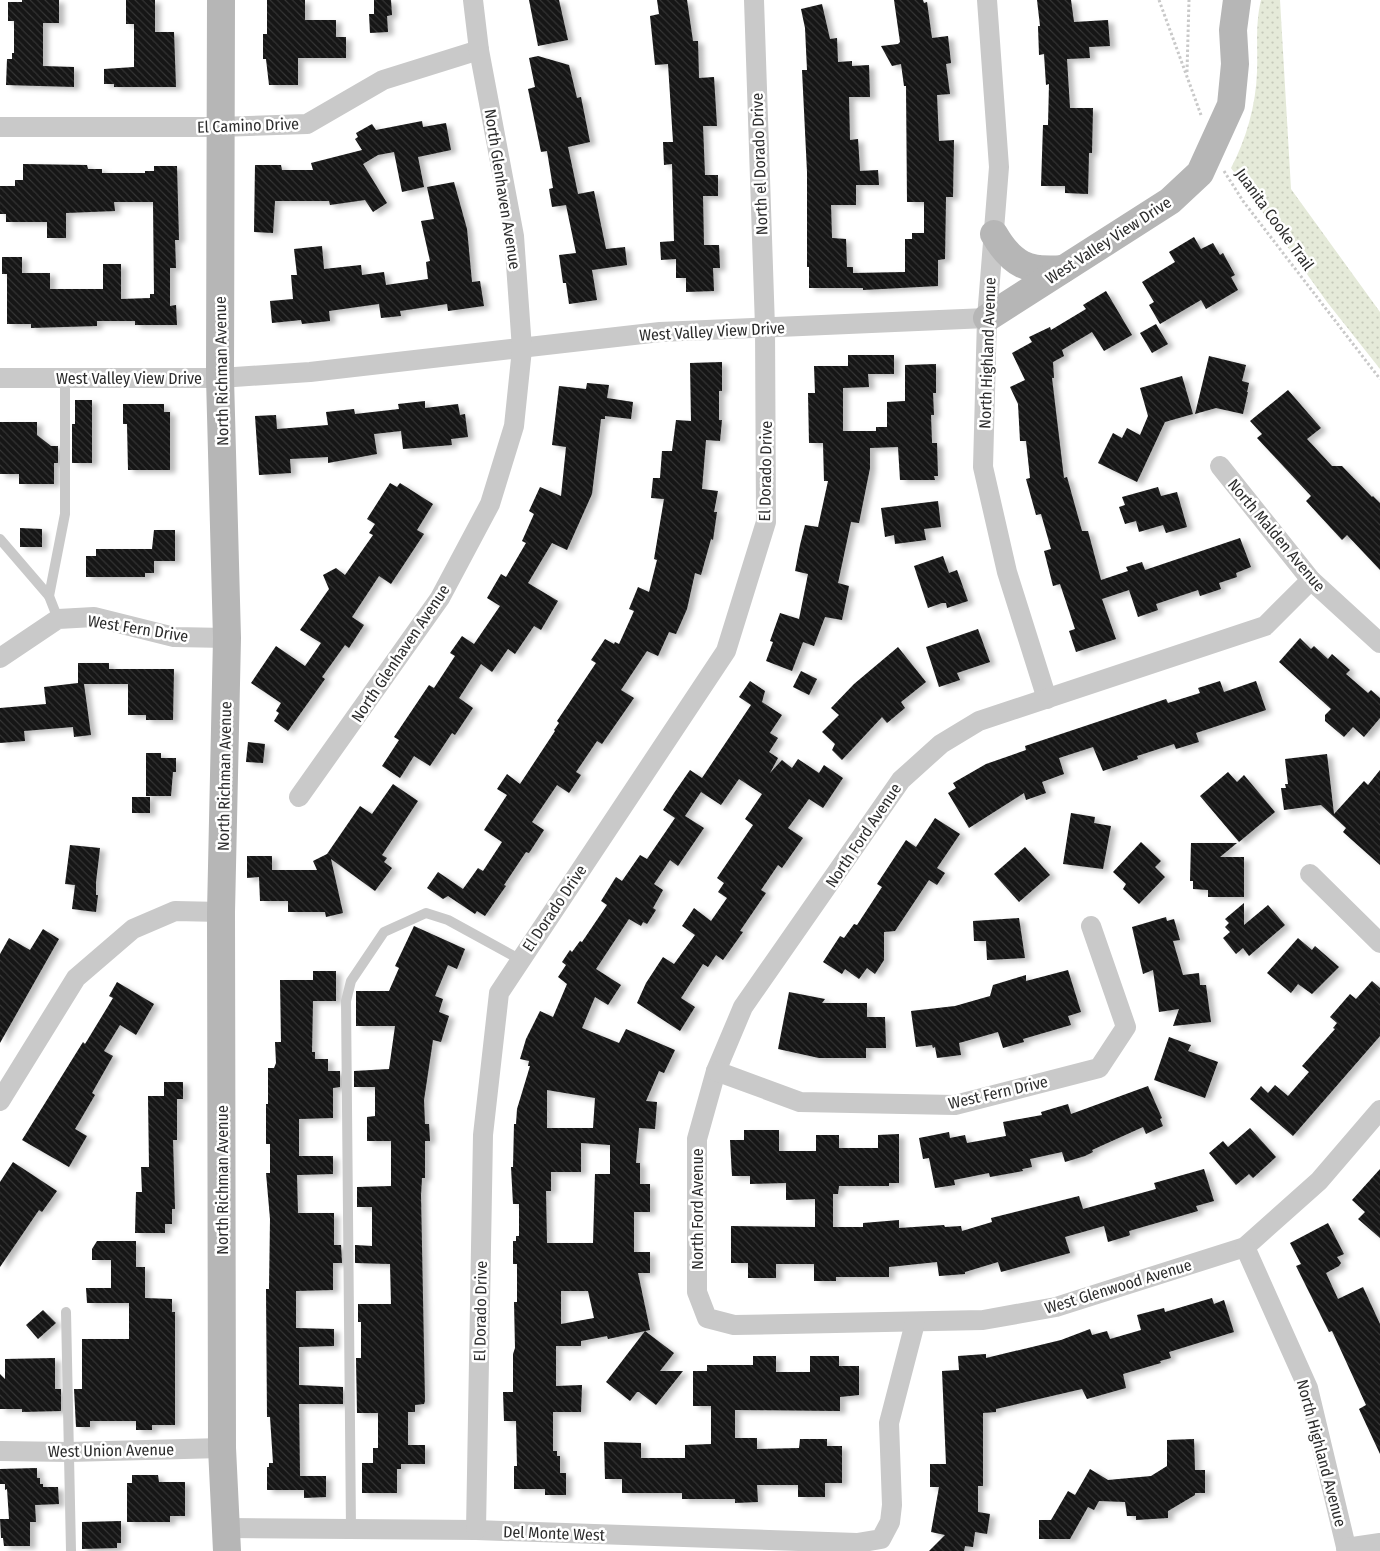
<svg xmlns="http://www.w3.org/2000/svg" width="1380" height="1551" viewBox="0 0 1380 1551" font-family="'Fira Sans Condensed',sans-serif">
<defs>
<pattern id="grass-dots" width="8" height="8" patternUnits="userSpaceOnUse" patternTransform="scale(1.25)"><rect width="8" height="8" fill="#e5ead9"/><path d="M2 2h.1M6 6h.1" fill="none" stroke="#c5c9ba" stroke-width="1.8" stroke-linecap="round"/></pattern>
<pattern id="building-back-hatch" width="6" height="6" patternUnits="userSpaceOnUse" patternTransform="scale(1.25)"><rect width="6" height="6" fill="#131313"/><path d="M-1 5l2 2M0 0l6 6M5-1l2 2" fill="none" stroke="#363636"/></pattern>
<filter id="shadow"><feDropShadow dx="5.5" dy="3" stdDeviation="2.5" flood-color="#0004"/></filter>
</defs>
<rect width="100%" height="100%" fill="#fff"/>
<path fill="url(#grass-dots)" d="M1261,0H1280L1291,189L1380,312V369L1327,302L1231,168C1246,140 1256,105 1257,72C1258,47 1255,25 1261,0Z"/>
<g fill="url(#building-back-hatch)" fill-rule="evenodd" filter="url(#shadow)">
<path d="M22,0H59V23H43V66L74,67V87L6,85L7,59H12V53H14V21H8V2H22Z"/>
<path d="M126,0H155V32H174L176,87H114V84H104V69L134,67V24H126Z"/>
<path d="M267,0H305V20H336V37H346V58H298V85H269L266,59H263V34H267Z"/>
<path d="M374,0H391L392,15L387,16L388,32L370,33L369,14H374Z"/>
<path d="M529,0H559L568,40L538,46Z"/>
<path d="M657,0H687L693,41H698L699,78L714,77L717,126H703L705,175H718V196H703L704,245H719L720,268H713L714,291L686,292V278H676V259L661,260L660,242L674,241L672,164L664,165L663,142H673L668,64L655,65L650,16L659,14Z"/>
<path d="M894,0H923L924,3L927,2L932,38L948,36L951,63L946,64L950,94L937,95L939,141L954,140L953,197H946L945,259L938,260V286L863,290V288H809V267H807V172L802,70H807L805,28L801,9L822,4L830,39L837,38L838,62L852,61V66L869,65L870,97H849L850,140L858,139L860,171L878,170L879,185H856V205H831L832,238L846,239L847,267H853V273L905,272V239H912V233H924V202H907L906,86H904L901,64L892,66L881,46L898,44L900,42Z"/>
<path d="M1037,0H1071L1074,22L1108,20L1110,46L1089,47L1090,58L1067,59L1070,108H1093L1092,153H1089L1088,194L1065,193V186H1041L1043,125H1048L1049,84L1046,85L1044,54L1039,55L1038,26H1040Z"/>
<path d="M538,56L569,65L577,98L581,97L590,142L568,147L578,194L594,191L606,249L625,247L627,265L592,270L597,300L569,304L566,283H563L559,255L576,253L566,205L552,207L549,189L553,188L547,151L541,152L528,89L535,87L529,58Z"/>
<path d="M422,121L423,127L446,123L451,150L418,157L424,187L402,192L394,152L378,155L363,164L387,203L373,212L365,200L330,205L329,201H275L273,233L254,232L255,165H281L282,170H313L311,163L362,150L355,139L358,137L356,133L372,124L376,130Z"/>
<path d="M23,164L87,165L88,169H102V173H145V171H154V166H177L179,240H175L176,268H170V306L176,305L177,325H135V321H97V326L31,328V324H7V274H2V257H22V273H50V289H103V264H121V299L150,298V294H154L153,202H114L115,211L66,213V238H47V222H6V214H0V186H15V180H23Z"/>
<path d="M454,182L467,229L472,282L480,281L484,306L448,311L447,304L400,311L401,316L381,318L379,304L329,311L330,321L302,324L301,320L272,323L270,301L293,299L291,275H297L294,249L322,246L324,269L361,265L362,275L384,272L386,285L428,279L426,262L430,261L421,221L434,219L427,187Z"/>
<path d="M1194,237L1201,249L1213,243L1220,255L1223,253L1235,275L1231,277L1238,290L1206,309L1201,300L1160,324L1149,305L1154,302L1142,282L1175,262L1169,252Z"/>
<path d="M1106,291L1132,335L1104,351L1092,332L1062,350L1064,356L1053,362L1054,378H1052L1064,478L1067,477L1082,531H1088L1101,580L1128,571L1126,567L1142,562L1145,570L1240,538L1251,567L1236,573L1237,577L1219,583L1221,589L1200,596L1198,590L1156,604L1158,610L1138,617L1129,590L1102,599L1116,639L1076,652L1069,631L1075,629L1060,584L1053,586L1044,551L1051,549L1041,514L1036,515L1026,479L1030,478L1026,441H1020L1018,404L1010,387L1025,380L1012,353L1032,342L1029,337L1050,327L1051,330L1086,309L1083,305Z"/>
<path d="M1156,324L1168,344L1152,353L1140,333Z"/>
<path d="M848,355H894V374H868L869,387L843,388V431H876V427H887V402L905,401V365L936,364V393H933L934,415H931L932,443H937L938,476H934L935,480H900L898,447L870,448V468L859,523L851,522L838,583L849,586L842,620L825,617L814,646L803,642L792,671L766,661L773,642L770,641L780,613L799,619L808,574L795,571L800,545L805,525L818,527L828,481H824L823,443H809L808,393H815L814,366H848Z"/>
<path d="M1209,356L1246,365L1242,381L1249,383L1247,392H1248L1243,414L1216,408L1195,414Z"/>
<path d="M722,362V391H719V420H722L720,441L706,440L702,489L718,491L714,512H717L713,540L711,539L701,575L695,573L687,609L676,634L669,632L658,656L647,651L621,690L634,698L602,744L597,741L576,772L581,775L569,793L557,785L532,822L544,830L529,853L526,852L504,885L506,886L501,893L485,916L477,911L475,914L448,896L443,899L427,888L438,872L463,889L478,868L483,871L502,842L484,830L507,795L497,789L507,774L520,784L555,731L554,730L559,723L557,721L596,663L591,660L605,639L614,644L615,642L619,644L634,611L629,609L638,587L649,592L657,560L654,559L664,499L651,498L653,478H660L662,451H672L676,420L691,421L690,363Z"/>
<path d="M1182,376L1193,414L1165,422L1137,482L1098,463L1113,433L1122,438L1127,428L1140,435L1148,416L1140,388Z"/>
<path d="M587,383L609,385L607,398L633,402L631,419L605,416V419H601L592,494L567,550L552,543L528,583L558,601L541,630L534,626L515,654L508,649L492,672L481,664L459,698L473,708L455,735L452,733L430,766L414,756L400,778L382,766L399,740L394,737L429,685L434,688L455,656L450,653L462,636L474,644L500,606L487,598L501,574L506,577L526,543L522,541L534,514L529,511L540,487L561,496L566,447L552,445L559,386L586,389Z"/>
<path d="M1288,390L1321,428L1307,439L1332,466H1342L1372,497L1373,496L1380,503V570L1347,535L1342,540L1306,501L1311,496L1257,438L1262,434L1250,421Z"/>
<path d="M75,400H92V463H72V424H75Z"/>
<path d="M425,401V408L458,404L460,415L465,414L468,437L451,439L452,445L403,449L401,431L374,434L377,454L328,463V457L290,459L291,473L259,475L255,416L276,415L277,429L328,425L326,412L354,409L355,414L399,409L398,404Z"/>
<path d="M123,404H164V412H170V470H128L127,424H123Z"/>
<path d="M0,422H37V435L51,446H58V463H54V484H19V474H0Z"/>
<path d="M390,483L397,487L400,483L433,504L417,530L424,534L391,584L379,576L352,617L364,625L349,648L345,645L322,677L325,679L288,731L274,721L279,713L276,711L281,703L251,683L276,646L305,666L321,643L300,630L329,589L323,575L336,568L345,575L373,535L369,533L375,524L367,519Z"/>
<path d="M1158,487L1161,496L1177,492L1187,527L1166,533L1163,525L1139,532L1136,521L1125,524L1119,507L1125,505L1122,497Z"/>
<path d="M938,501L941,527L924,529L926,540L895,544L894,535L885,537L881,508Z"/>
<path d="M20,528L42,529V547H20Z"/>
<path d="M154,530H175V561H154V573H145V577H86V556H96V549H152Z"/>
<path d="M943,556L949,573L957,570L968,601L947,608L946,603H942L928,608L914,566Z"/>
<path d="M978,629L990,662L957,673L960,680L939,687L926,647Z"/>
<path d="M1300,638L1311,649L1314,646L1328,659L1332,654L1350,670L1346,674L1368,693L1371,690L1380,698V718L1364,737L1353,727L1344,737L1325,721V715L1331,709L1279,662Z"/>
<path d="M898,647L926,682L901,702L905,708L887,723L882,717L842,760L832,750L835,744L822,732L839,715L831,708L854,684Z"/>
<path d="M78,663H109V669H174L173,720H146V715H128V684H84L91,735L74,737L73,727L24,731L25,741L0,743V708L46,704L44,687L78,683Z"/>
<path d="M801,671L817,679L809,695L793,687Z"/>
<path d="M750,681L765,691L762,702L782,715L770,733L778,738L769,752L778,758L770,773L782,760L792,768L798,759L819,773L824,765L843,778L823,808L809,799L788,828L803,838L782,868L778,865L761,890L766,893L740,931L743,932L723,960L716,955L708,967L703,964L681,998L695,1007L680,1031L637,1003L646,983L663,957L674,964L695,935L682,926L694,908L711,921L727,898L718,892L724,883L717,878L753,825L745,819L762,794L739,779L721,805L701,792L685,816L704,828L678,866L670,860L654,884L663,890L653,908L656,910L647,924L643,922L641,926L629,919L596,969L621,985L608,1005L595,997L582,1028L619,1043L626,1029L675,1050L664,1073L659,1071L646,1101L657,1102L655,1129L639,1128L636,1163H640V1184H650V1212H634V1252H650V1273H638L650,1330L608,1339L607,1336L581,1341V1346H556V1386L582,1385L581,1412H553V1451H557V1456H560V1473H566V1495H545V1489H514V1466H517L516,1421H504L503,1392H513V1354L515,1348L514,1302H517V1264H513V1241H516V1236H519V1204H513L511,1167H513L514,1124H516L517,1109L530,1066H528L529,1061L520,1059L526,1039L540,1011L553,1017L567,984L558,977L566,965L562,962L570,950L572,952L580,941L582,942L607,905L601,901L616,877L622,881L640,855L647,859L675,818L663,810L674,793L690,770L702,778L751,705L739,697ZM547,1090L595,1098L593,1128H547ZM581,1143L610,1145V1174H595L593,1243H547L546,1191H551V1172H581ZM561,1291H588L594,1318L561,1324Z"/>
<path d="M1220,681L1224,692L1256,681L1266,710L1196,733L1199,742L1176,749L1174,744L1137,756L1138,759L1103,771L1093,747L1059,758L1064,774L1042,782L1046,793L1026,800L1024,793L969,828L948,793L956,788L953,783L986,764L1026,750L1025,746L1166,699L1168,703L1200,693L1198,688Z"/>
<path d="M248,742L265,744L263,763L246,762Z"/>
<path d="M146,753H161V758H176V772H173L171,796H146Z"/>
<path d="M1327,754L1334,814L1364,781L1368,785L1380,770V865L1343,832L1346,828L1321,805L1284,810L1281,788H1286L1285,784H1288L1285,759Z"/>
<path d="M1228,772L1237,782L1244,775L1275,812L1239,842L1200,796Z"/>
<path d="M393,784L418,801L382,855L387,858L384,862L392,868L375,891L331,859L343,913L326,917L325,912H288V901H260L259,877L247,878V856H272V870H317L313,861L327,854L360,806L372,814Z"/>
<rect x="132" y="797" width="18" height="16"/>
<path d="M1071,813L1095,817L1094,823L1111,826L1103,869L1063,864Z"/>
<path d="M935,818L960,834L937,868L945,873L937,885L929,880L895,931L884,932V960L875,974L867,968L859,979L845,969L842,974L823,962L840,936L844,938L854,924L857,925L882,887L877,884L906,840L916,847Z"/>
<path d="M1141,842L1161,861L1155,867L1165,877L1139,904L1123,889L1126,884L1113,872Z"/>
<path d="M1191,843H1237L1220,857H1244V897H1208V890L1193,889V881H1190Z"/>
<path d="M70,845L100,848L96,882V895H98L96,912L72,909L75,885L65,884Z"/>
<path d="M1025,847L1050,875L1019,902L994,874Z"/>
<path d="M1244,903V925L1268,905L1285,925L1249,956L1243,948L1236,954L1223,938L1230,932L1225,927L1229,923L1225,919Z"/>
<path d="M1166,917L1167,921L1174,919L1180,940L1173,941L1183,975L1199,973L1200,985H1206L1211,1022L1173,1026L1179,1009L1159,1012L1153,970L1143,974L1132,927Z"/>
<path d="M1019,918L1025,958L987,960L986,941H974L973,921Z"/>
<path d="M414,926L465,949L457,969L448,965L435,996L443,999L439,1012L449,1016L441,1042L433,1040L424,1100L425,1124H429L430,1141H425V1178H422L421,1195L425,1401L424,1404L415,1405V1412H408V1445H425V1464H401V1469H397V1493H362V1463H373V1448H378V1413H357L356,1358H361V1322H358V1304H391L390,1264L355,1263V1245L372,1246V1207H357V1187L391,1186V1141H367V1117L375,1116V1087H354V1071L389,1069L395,1026H356V991H389L399,968L395,966Z"/>
<path d="M43,929L59,939L0,1043V954L9,938L30,950Z"/>
<path d="M1298,938L1312,950L1315,946L1339,967L1312,994L1298,984L1291,993L1267,973Z"/>
<path d="M1068,970L1081,1012L1068,1016L1071,1025L1023,1039L1024,1042L1003,1048L998,1032L959,1043L961,1055L937,1058L935,1047L933,1048L932,1045L916,1047L911,1011L955,1006L990,996L993,985L1026,975V981Z"/>
<path d="M313,971H336V1001H313L312,1052H315V1059H328V1071H340V1087L333,1088V1118L299,1119V1156H333V1174L297,1175L298,1213H334V1245H341L342,1263H333V1290L296,1291V1328L334,1329V1346L299,1347V1385L343,1387V1404H299L300,1476H326V1497L304,1498V1490H267V1467H269V1463H273L270,1417H267L266,1289H269L270,1219L266,1173H270V1144H266V1104H268V1068H274L276,1063L275,1042H281L280,980H313Z"/>
<path d="M1372,981L1380,988V1036L1293,1136L1250,1099L1261,1086L1268,1093L1275,1085L1288,1096L1309,1072L1302,1066L1335,1029L1333,1028L1337,1023L1330,1017L1350,994L1356,999Z"/>
<path d="M117,982L154,1004L136,1035L120,1025L104,1051L113,1056L92,1093L95,1095L75,1129L87,1136L69,1167L22,1140L83,1042L85,1044L113,998L109,996Z"/>
<path d="M789,992L825,999L822,1003H867V1017H885L886,1048H866V1058H819L778,1049Z"/>
<path d="M1169,1037L1191,1045L1188,1051L1218,1062L1205,1098L1154,1080Z"/>
<path d="M164,1082H183V1099H177V1140H173L175,1209H172V1224H165V1233H135L136,1192H142L141,1167H149L148,1096H164Z"/>
<path d="M1148,1086L1162,1118L1160,1119L1163,1126L1146,1134L1143,1127L1092,1150L1093,1152L1085,1156L1065,1162L1062,1152L1030,1159L1032,1167L1022,1169L1023,1171L990,1177L989,1173L954,1180L955,1185L935,1188L929,1158L923,1159L919,1138L949,1132L950,1138L965,1135L967,1143L1006,1136L1003,1122L1042,1115L1041,1112L1068,1104L1071,1114Z"/>
<path d="M1250,1128L1276,1157L1253,1178L1249,1174L1236,1185L1209,1153L1223,1141L1228,1147Z"/>
<path d="M744,1130H779V1151H816V1135H839V1148H878V1135L899,1134V1183H889V1186H839L838,1194H833V1227H863V1223L899,1220V1228L944,1225L945,1227L961,1226L962,1231L992,1222L991,1218L1079,1196L1083,1209L1156,1189L1154,1183L1204,1169L1214,1201L1196,1206L1198,1211L1129,1231L1130,1235L1128,1236L1108,1242L1104,1226L1065,1237L1070,1253L1001,1272L998,1262L965,1272V1274L939,1276L937,1262L889,1267V1277H836V1281H814V1264H776V1278H748V1263H731V1226L815,1227V1199L786,1200V1183L750,1184V1176H732L730,1140H744Z"/>
<path d="M13,1162L57,1191L42,1212L39,1210L0,1267V1182Z"/>
<path d="M1380,1169V1238L1358,1219L1365,1212L1352,1200Z"/>
<path d="M1328,1223L1344,1254L1337,1257L1341,1263L1339,1266L1326,1273L1338,1299L1363,1287L1380,1324V1454L1359,1409L1366,1405L1332,1331L1329,1332L1296,1266L1301,1264L1290,1243Z"/>
<path d="M97,1241H136V1267H145V1298L172,1299V1312H175V1425H152V1430H136V1421H90V1427H76L74,1389H82V1339H129V1303H87L86,1288H111V1260H92V1249Z"/>
<path d="M1212,1298L1214,1304L1224,1300L1234,1332L1169,1352L1171,1358L1160,1361L1161,1363L1123,1374L1126,1388L1087,1399L1082,1389L996,1409V1412L983,1413V1486H978V1512L990,1514L987,1534L975,1532L973,1547L965,1546L964,1551H929L945,1535L931,1532L939,1487H930V1464H946L942,1371L959,1370L958,1356L986,1354V1358L1061,1340L1090,1329L1092,1335L1107,1331L1110,1339L1141,1330L1137,1315L1164,1308L1165,1312Z"/>
<path d="M43,1310L56,1323L38,1339L26,1325Z"/>
<path d="M645,1331L674,1353L660,1371H683L656,1405L639,1392H637L630,1401L606,1382Z"/>
<path d="M753,1356H776V1372H810V1356H839V1366H859V1395L840,1397V1411L735,1410V1438H757V1449L799,1448L800,1439H827V1446H842V1483H825V1497H798V1485H757L758,1502L735,1503V1499H682V1493H622V1479H605L604,1442L641,1443V1458H685V1445L711,1444V1406H693V1371H707V1365H753Z"/>
<path d="M55,1358V1389H61V1411L22,1412V1409H0V1374L5,1379V1359Z"/>
<path d="M1194,1439L1195,1470H1205V1493H1195V1495L1168,1511V1518L1136,1520V1516H1127L1125,1502L1099,1501L1094,1510L1088,1507L1070,1539H1039V1520H1051L1068,1491L1075,1495L1090,1469L1108,1480L1151,1476L1167,1466V1440Z"/>
<path d="M37,1468V1478H40V1484H43V1487H58L59,1504L35,1505L36,1522H30V1546H4L3,1538H1L0,1519H9L7,1489L5,1490V1484H0V1469Z"/>
<path d="M132,1475H158L159,1482H185V1516H170V1522H127V1483H132Z"/>
<path d="M121,1521V1543H117V1548L82,1549V1522Z"/>
</g>
<g fill="none" stroke-linecap="round" stroke-linejoin="round">
<g stroke="#c9c9c9" stroke-width="3" stroke-dasharray="2.5 2.5" stroke-linecap="butt">
<path d="M1159,0L1201,115"/>
<path d="M1187,72L1189,0"/>
<path d="M1224,171L1243,201L1380,379"/>
</g>
<g stroke="#c9c9c9" stroke-width="10">
<path d="M0,539L49,596L58,619"/>
<path d="M49,596L65,514V377"/>
<path d="M66,1312L71,1551"/>
<path d="M351,1530L346,1001L351,981L384,932L426,913L448,920L519,959"/>
</g>
<g stroke="#c9c9c9" stroke-width="20">
<path d="M987,0L999,167L987,318L983,467L1007,572L1047,699"/>
<path d="M0,127H219L307,124L383,80L479,50"/>
<path d="M0,378H220L310,372L660,332L987,318"/>
<path d="M1220,466L1311,580L1380,643"/>
<path d="M1311,580L1265,626L979,721L941,744L901,780L743,1007L716,1071L697,1139V1292L707,1318L734,1325L983,1320L1056,1307L1245,1247L1319,1181L1380,1110"/>
<path d="M0,658L58,619L94,617L174,637L227,638"/>
<path d="M299,797L440,598L490,504L514,426L522,349L514,236L479,50L473,0"/>
<path d="M1310,874L1380,943"/>
<path d="M716,1071L800,1102L955,1105L1099,1068L1126,1027L1091,926"/>
<path d="M0,1101L76,978L133,929L175,911L221,912"/>
<path d="M1245,1247L1308,1388L1347,1551"/>
<path d="M0,1451L69,1452L222,1448"/>
<path d="M226,1528L476,1530L857,1543L881,1539L890,1522L892,1505L889,1423L915,1323"/>
<path d="M476,1530L483,1135L499,993L726,651L766,522L765,327L754,0"/>
<path d="M1346,1548L1380,1543"/>
</g>
<g stroke="#b6b6b6" stroke-width="28">
<path d="M221,0L220,378L227,638L221,912L222,1448L227,1551"/>
<path d="M994,234C1012,265 1028,272 1063,269"/>
<path d="M987,318L1170,201L1200,173L1231,105L1235,64L1233,30L1237,0"/>
</g>
</g>
<g text-anchor="middle" stroke-width="5" stroke-linejoin="round" paint-order="stroke">
<g font-size="16" fill="#2c2c2c" stroke="#fff">
<text transform="translate(248 125) rotate(-2)" y="6">El Camino Drive</text>
<text transform="translate(759 164) rotate(-92)" y="6">North el Dorado Drive</text>
<text transform="translate(503 189) rotate(81)" y="6">North Glenhaven Avenue</text>
<text transform="translate(1275 219) rotate(54)" y="6">Juanita Cooke Trail</text>
<text transform="translate(1108 240) rotate(-33)" y="6">West Valley View Drive</text>
<text transform="translate(712 331) rotate(-3)" y="6">West Valley View Drive</text>
<text transform="translate(987 353) rotate(-88)" y="6">North Highland Avenue</text>
<text transform="translate(221 371) rotate(-91)" y="6">North Richman Avenue</text>
<text x="129" y="384">West Valley View Drive</text>
<text transform="translate(765 471) rotate(-89)" y="6">El Dorado Drive</text>
<text transform="translate(1277 535) rotate(50)" y="6">North Malden Avenue</text>
<text transform="translate(138 628) rotate(9)" y="6">West Fern Drive</text>
<text transform="translate(400 653) rotate(-56)" y="6">North Glenhaven Avenue</text>
<text transform="translate(224 776) rotate(-89)" y="6">North Richman Avenue</text>
<text transform="translate(863 835) rotate(-56)" y="6">North Ford Avenue</text>
<text transform="translate(554 908) rotate(-56)" y="6">El Dorado Drive</text>
<text transform="translate(998 1092) rotate(-13)" y="6">West Fern Drive</text>
<text transform="translate(222 1180) rotate(-90)" y="6">North Richman Avenue</text>
<text transform="translate(697 1209) rotate(-90)" y="6">North Ford Avenue</text>
<text transform="translate(1118 1286) rotate(-17)" y="6">West Glenwood Avenue</text>
<text transform="translate(480 1311) rotate(-89)" y="6">El Dorado Drive</text>
<text transform="translate(111 1450) rotate(-1)" y="6">West Union Avenue</text>
<text transform="translate(1322 1453) rotate(75)" y="6">North Highland Avenue</text>
<text transform="translate(554 1533) rotate(2)" y="6">Del Monte West</text>
</g>
</g>
</svg>
